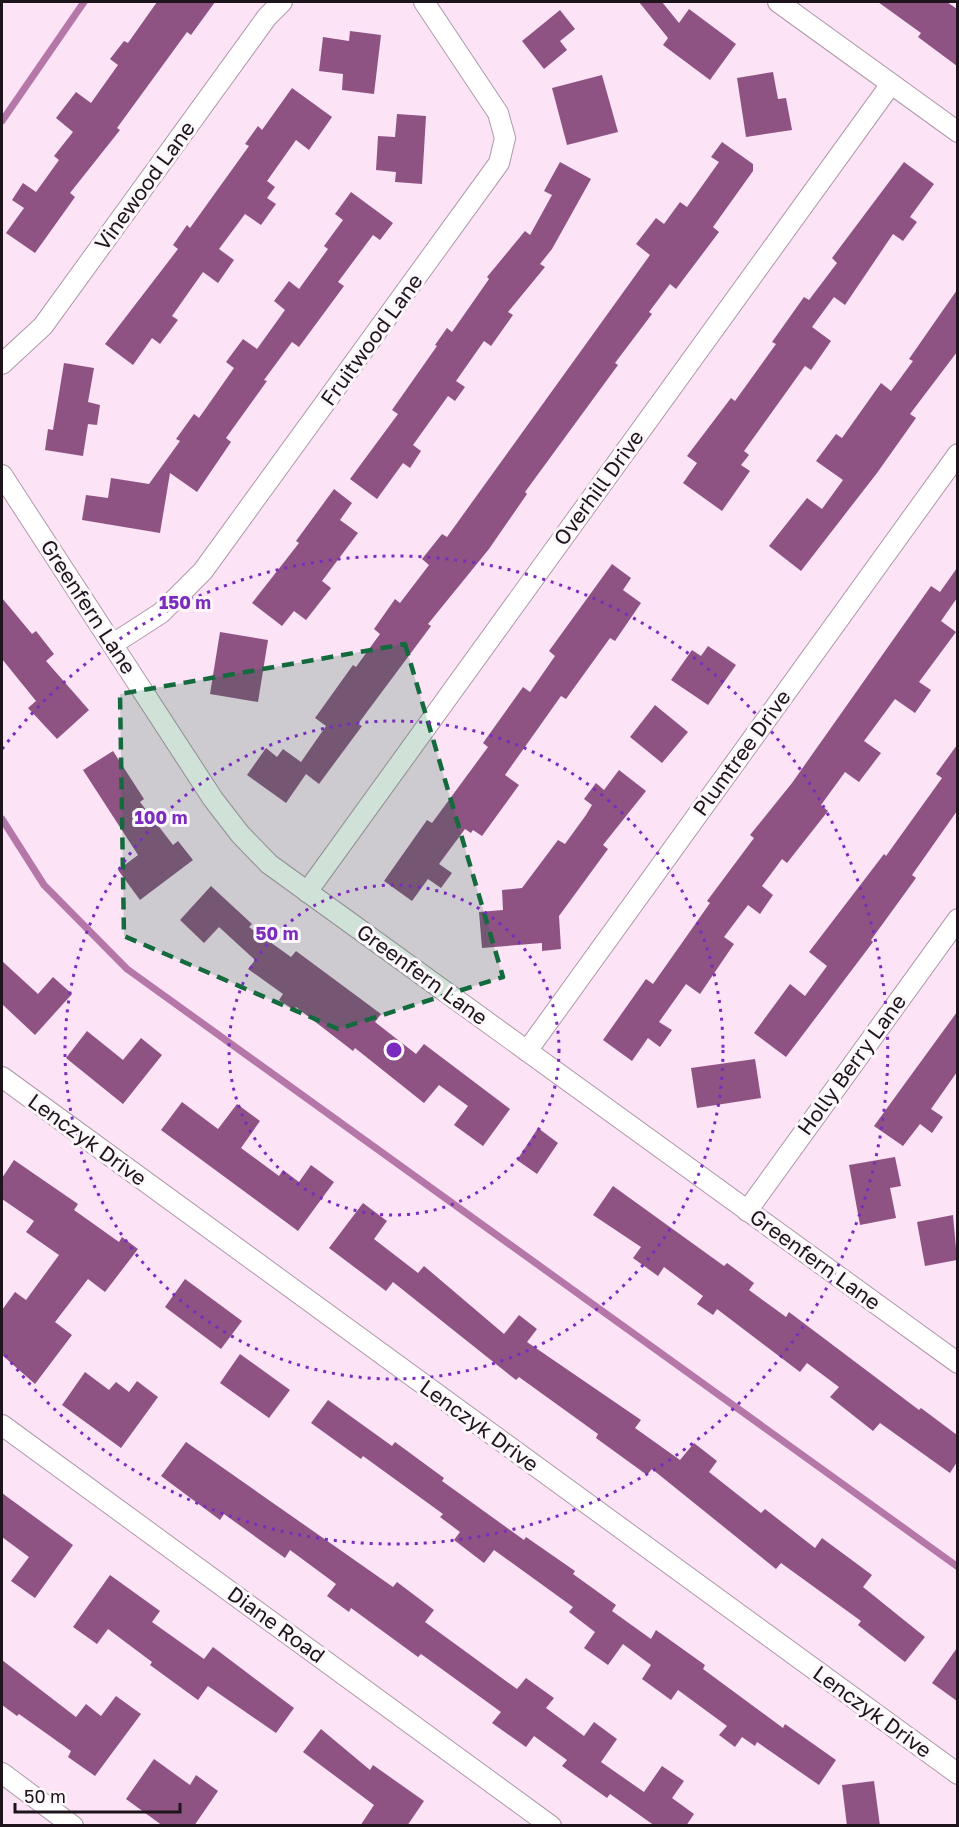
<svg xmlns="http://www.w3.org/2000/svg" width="959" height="1827" viewBox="0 0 959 1827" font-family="'Golos Text',sans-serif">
<rect width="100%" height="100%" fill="#fce3f6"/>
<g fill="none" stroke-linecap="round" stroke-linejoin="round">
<g stroke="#b576a8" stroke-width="7">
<path d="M2,121L84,2"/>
<path d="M2,819L44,885L127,969L958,1567"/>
</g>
</g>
<g fill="#8e5383">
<path d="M157,2H215L191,35L187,32L117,128L120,130L70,193L75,197L35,253L6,233L24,208L12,200L23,183L36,192L59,160L54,156L73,132L56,118L76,92L91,103L118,65L110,59L124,41L128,43Z"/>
<path d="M639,2H662L679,23L689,9L736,44L710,80L663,45L668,38Z"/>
<path d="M878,2H947L957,9V66L918,37L921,33Z"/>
<path d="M560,10L575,29L560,41L567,50L544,69L522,41Z"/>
<path d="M350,31L381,35L374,94L342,90L343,74L319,71L323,37L349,41Z"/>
<path d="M773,72L778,99L786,98L792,130L746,137L737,78Z"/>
<path d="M602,75L618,132L567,145L552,88Z"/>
<path d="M292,88L332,117L309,150L296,140L267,181L275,187L267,198L276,204L261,225L245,214L219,249L234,260L218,283L203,272L172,316L178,320L160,344L152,338L133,365L105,344L178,249L173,245L187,225L190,228L249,146L245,144L258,126L262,130Z"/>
<path d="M397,114L426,116L422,184L395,182L396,172L376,170L378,136L395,137Z"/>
<path d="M722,142L753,164V171L713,227L719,232L676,289L670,284L649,312L652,314L615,363L618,365L525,492L527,494L489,549L428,624L431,626L358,724L362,726L319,784L306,774L286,803L247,775L266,748L277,757L283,749L301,762L326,726L315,718L353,665L356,667L380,634L374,629L395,599L400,603L429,565L422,559L442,534L447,537L650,255L636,244L656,218L664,224L680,202L687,207L719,162L711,157Z"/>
<path d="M560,162L591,179L552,249L540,264L545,267L508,312L513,315L491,346L484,341L456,381L465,387L455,401L448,396L413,445L421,451L410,468L403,463L377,499L350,479L398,414L392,410L437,346L435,345L447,328L452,332L489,279L487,277L525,231L530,235L552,195L544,191Z"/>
<path d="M904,162L934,184L910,217L917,222L903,241L893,234L845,305L834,297L812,327L831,341L811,370L805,366L744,451L749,455L741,465L750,471L722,511L683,483L697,463L687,456L731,398L735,401L776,344L772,342L804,297L809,300L837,263L832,258Z"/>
<path d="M351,192L393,223L380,240L373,235L338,282L344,286L299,347L292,342L264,380L267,381L226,438L231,442L197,492L170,473L160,533L82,520L86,495L108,498L111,478L149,484L180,441L176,439L194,414L199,418L234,368L226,362L243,339L257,349L285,310L274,301L289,281L299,289L328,249L324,246L343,220L335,214Z"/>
<path d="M957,290V352L910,414L916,418L877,473L801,571L769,546L807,498L822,509L843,480L816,461L836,434L842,438L881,383L891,391L913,361L909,359Z"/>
<path d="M64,363L94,368L88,402L100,405L97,425L88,424L83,456L45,450L48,429L53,430Z"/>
<path d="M334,489L352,503L340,520L358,533L322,581L331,588L306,620L294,611L282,626L252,603L299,543L296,541Z"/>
<path d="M612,564L631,578L623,590L641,603L615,641L610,638L566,699L561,696L505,775L519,785L482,836L473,830L471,833L465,829L439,864L452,873L441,888L428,879L412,901L384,881L427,820L432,823L488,747L483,743L523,687L530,692L555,656L549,651Z"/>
<path d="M957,568V598L941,621L956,632L919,682L931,690L915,713L895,699L864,741L881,753L859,782L845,772L821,805L828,811L787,863L782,859L762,886L773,895L760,914L748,905L724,937L734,944L700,994L686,984L659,1022L672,1030L660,1047L648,1038L632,1061L603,1040L646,979L653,984L710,903L707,901L754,838L750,835L792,783L931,586L940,592Z"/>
<path d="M2,598L32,634L36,631L54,654L46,661L89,710L57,739L28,708L36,701L2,659Z"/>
<path d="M220,632L268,640L258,702L210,694Z"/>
<path d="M708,646L736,665L708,705L671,680L692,650L701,656Z"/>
<path d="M655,705L688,732L662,763L630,737Z"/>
<path d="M957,745V811L912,875L916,878L871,940L873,942L786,1057L754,1033L790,984L805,996L827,966L809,952L884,854L886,856L942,778L936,774Z"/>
<path d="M113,751L144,799L140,802L173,845L178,841L193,860L140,900L118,870L138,855L83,770Z"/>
<path d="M619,770L646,791L603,845L608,849L559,916L561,949L542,951V943L482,948L479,912L503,910L502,890L522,888L558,840L565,844L586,815L592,805L584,799L596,783L604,790Z"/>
<path d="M211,886L252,924L249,927L291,957L296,951L381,1014L375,1022L416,1054L424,1044L510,1109L483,1146L454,1125L468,1106L439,1085L424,1103L355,1048L353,1051L296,1007L294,1010L279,1000L283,994L248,969L255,960L219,927L204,943L180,920Z"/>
<path d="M2,961L38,994L53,977L72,994L35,1035L2,1004Z"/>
<path d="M957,1012V1072L931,1109L943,1117L932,1133L920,1124L903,1146L874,1126Z"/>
<path d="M87,1031L123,1060L141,1038L162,1055L123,1104L66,1058Z"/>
<path d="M755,1059L761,1098L697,1108L691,1068Z"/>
<path d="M182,1102L218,1129L237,1104L260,1121L241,1148L279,1176L283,1170L299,1182L311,1165L334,1182L298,1231L161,1130Z"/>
<path d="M538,1128L558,1143L537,1174L517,1160Z"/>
<path d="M895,1157L901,1186L890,1188L896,1218L860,1225L849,1165Z"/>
<path d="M14,1160L78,1204L74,1210L119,1242L122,1237L138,1249L105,1292L88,1279L55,1322L72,1335L35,1384L2,1355V1310L15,1292L26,1300L59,1255L26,1232L34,1221L2,1199V1178Z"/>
<path d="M613,1186L724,1266L727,1263L754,1283L749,1290L786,1317L789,1312L919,1410L921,1408L957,1435V1462L950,1473L880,1423L873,1431L830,1397L839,1387L807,1363L800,1372L717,1309L713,1315L697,1304L703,1296L664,1267L658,1276L633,1258L641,1247L593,1215Z"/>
<path d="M363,1203L387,1221L374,1239L418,1273L424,1266L504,1334L519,1315L537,1329L527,1342L641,1420L635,1428L680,1460L694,1443L717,1461L709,1472L761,1513L765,1509L815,1548L822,1538L872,1575L863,1587L925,1637L905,1662L858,1625L861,1621L781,1563L776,1569L652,1469L647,1475L596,1438L598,1434L519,1377L516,1380L393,1282L386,1291L329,1248Z"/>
<path d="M953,1215L957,1260L925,1266L917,1222Z"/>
<path d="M185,1279L242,1321L221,1349L165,1307Z"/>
<path d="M240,1354L290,1390L269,1418L220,1383Z"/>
<path d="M85,1372L109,1390L116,1382L129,1392L137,1381L158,1397L121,1448L62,1405Z"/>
<path d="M328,1400L392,1446L395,1442L444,1478L442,1481L524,1540L526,1537L575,1571L573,1574L616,1605L612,1611L651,1639L656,1630L705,1665L703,1669L783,1728L785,1724L836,1760L819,1785L757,1742L755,1746L742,1737L735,1747L719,1735L727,1726L678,1690L671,1700L642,1679L651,1665L623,1644L608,1665L584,1648L595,1632L569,1612L573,1607L494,1550L484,1563L454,1540L460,1532L440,1517L443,1514L363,1456L361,1459L311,1423Z"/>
<path d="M186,1442L393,1587L397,1582L434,1610L425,1622L517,1689L526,1678L554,1698L546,1708L584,1736L594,1722L617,1739L601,1762L644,1792L662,1766L684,1781L672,1798L694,1814L686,1826H655L610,1794L607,1798L562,1766L567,1760L534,1736L526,1747L492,1723L501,1712L421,1654L418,1657L351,1608L349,1612L327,1596L336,1584L290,1550L285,1558L224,1514L220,1520L161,1476Z"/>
<path d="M2,1493L73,1545L35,1598L11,1581L29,1557L2,1537Z"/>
<path d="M110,1575L160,1611L152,1622L204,1659L213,1647L294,1708L276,1733L208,1686L198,1700L150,1665L152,1662L108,1629L97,1644L73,1627Z"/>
<path d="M957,1648V1701L932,1683Z"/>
<path d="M2,1660L76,1717L86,1704L101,1716L116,1696L141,1714L95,1776L68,1757L71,1751L19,1714L17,1716L2,1705Z"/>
<path d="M321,1729L370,1770L373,1765L424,1801L407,1826H360L374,1805L303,1752Z"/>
<path d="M154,1759L190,1785L196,1775L218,1791L194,1826H163L126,1799Z"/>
<path d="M874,1781L880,1826H847L842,1785Z"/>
</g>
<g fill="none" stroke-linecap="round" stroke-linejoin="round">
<defs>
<g id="minor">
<path d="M778,2L958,132"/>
<path d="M2,364L43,326L267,17L282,2"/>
<path d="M2,475L213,799L240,834L269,864L958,1363"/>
<path d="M113,644L161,613L203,571L499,163L505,138L498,113L424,2"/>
<path d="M307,892L891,84"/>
<path d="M527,1051L958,454"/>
<path d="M2,1077L958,1774"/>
<path d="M747,1211L958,919"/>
<path d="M2,1425L551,1826"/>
<path d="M2,1773L73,1826"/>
</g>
</defs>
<use href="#minor" stroke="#b099aa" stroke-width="22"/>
<use href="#minor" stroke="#fff" stroke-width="20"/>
</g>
<path fill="#136a3d" fill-opacity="0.2" stroke="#136a3d" stroke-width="4.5" stroke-dasharray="12 8" stroke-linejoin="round" d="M405,644L503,977L338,1029L124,936L120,694Z"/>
<g fill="none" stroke="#7b2cbf" stroke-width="3" stroke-dasharray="3 6">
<circle cx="394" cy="1050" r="165"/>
<circle cx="394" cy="1050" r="329"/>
<path d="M2 749A494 494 0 1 1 2 1351"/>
</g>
<g text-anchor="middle" stroke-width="6" stroke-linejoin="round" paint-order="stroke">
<g font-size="21" fill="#1e151c" stroke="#fcf7fb">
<text transform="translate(145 186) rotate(-54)" y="7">Vinewood Lane</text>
<text transform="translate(372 340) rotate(-54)" y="7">Fruitwood Lane</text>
<text transform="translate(599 488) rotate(-54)" y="7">Overhill Drive</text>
<text transform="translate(88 607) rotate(57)" y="7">Greenfern Lane</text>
<text transform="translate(742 753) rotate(-54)" y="7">Plumtree Drive</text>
<text transform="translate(422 975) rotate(36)" y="7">Greenfern Lane</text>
<text transform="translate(852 1065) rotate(-54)" y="7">Holly Berry Lane</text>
<text transform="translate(87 1140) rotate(36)" y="7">Lenczyk Drive</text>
<text transform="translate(815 1260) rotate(36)" y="7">Greenfern Lane</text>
<text transform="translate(479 1426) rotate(36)" y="7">Lenczyk Drive</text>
<text transform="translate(276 1625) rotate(36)" y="7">Diane Road</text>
<text transform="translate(872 1712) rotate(36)" y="7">Lenczyk Drive</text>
</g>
</g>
<circle cx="394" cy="1050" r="9" fill="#7b2cbf" stroke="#fcf7fb" stroke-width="3"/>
<g font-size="18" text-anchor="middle" font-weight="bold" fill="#7b2cbf" stroke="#fcf7fb" stroke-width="6" stroke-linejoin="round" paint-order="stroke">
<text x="185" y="609">150 m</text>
<text x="161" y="824">100 m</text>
<text x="277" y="940">50 m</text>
</g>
<rect width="959" height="1827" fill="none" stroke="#1e151c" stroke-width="6"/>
<path d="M15 1803v9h165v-9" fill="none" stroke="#1e151c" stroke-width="3"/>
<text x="24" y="1803" font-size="18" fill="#1e151c" stroke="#fcf7fb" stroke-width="4.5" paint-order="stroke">50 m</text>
</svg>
